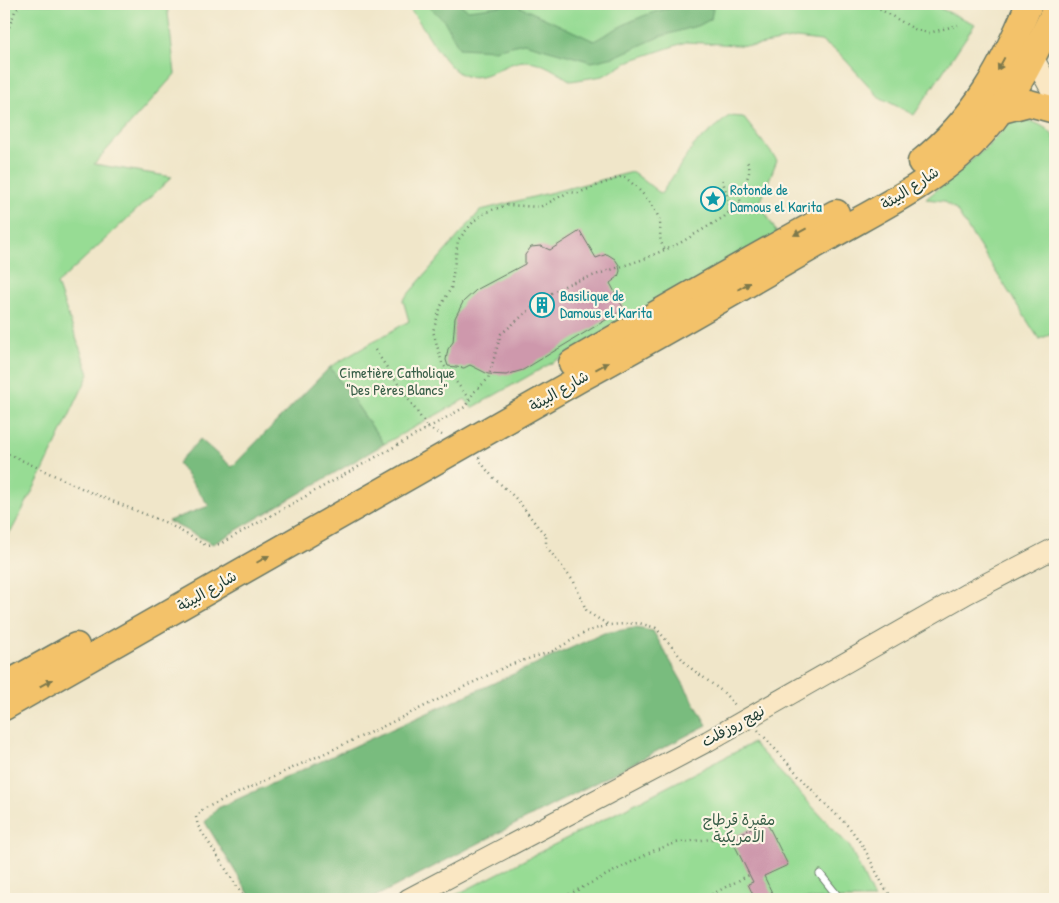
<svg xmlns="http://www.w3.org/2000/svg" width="1059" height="903" viewBox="0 0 1059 903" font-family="'Patrick Hand','Playpen Sans Arabic',sans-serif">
<rect width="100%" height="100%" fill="#fcf5e5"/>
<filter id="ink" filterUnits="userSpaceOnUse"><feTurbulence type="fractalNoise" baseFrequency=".02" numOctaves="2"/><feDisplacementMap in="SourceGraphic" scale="10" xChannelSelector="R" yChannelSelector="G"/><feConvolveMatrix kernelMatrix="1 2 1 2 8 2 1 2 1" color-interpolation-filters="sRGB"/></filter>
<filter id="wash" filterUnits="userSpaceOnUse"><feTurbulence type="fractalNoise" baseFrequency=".0096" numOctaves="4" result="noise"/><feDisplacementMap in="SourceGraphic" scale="20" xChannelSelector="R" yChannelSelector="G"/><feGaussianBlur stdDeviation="1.12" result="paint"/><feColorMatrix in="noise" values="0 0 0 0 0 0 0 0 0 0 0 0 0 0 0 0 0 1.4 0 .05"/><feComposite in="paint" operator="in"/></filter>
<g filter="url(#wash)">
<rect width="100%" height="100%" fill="#f0e6c9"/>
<g fill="#97dc94" stroke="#5b8c64">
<path d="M4,4H167L175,74L94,164L172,177L57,284L89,374L43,471L13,528L4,540Z"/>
<path d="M404,4H930L975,24L914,115L879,97L839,53L821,41L796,38L754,46L686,42L632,60L603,76L571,81C558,73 542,61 526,61C505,61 488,81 466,76C442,70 424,20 404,4Z"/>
<path d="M729,116L743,117L777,160L760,203L778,235L472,408L465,399L384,444L330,367L409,321L403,300L481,210L633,172L661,194L694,145Z"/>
<path d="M1020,119C1034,121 1049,127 1055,139V333L1039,339L956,210L944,201L926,199L987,147L1008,124Z"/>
<path d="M753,743L850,847L874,899H448Z"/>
</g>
<g fill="#79bc7e" stroke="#4c7c59">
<path d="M427,4H459L468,10L514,4L594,41C633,19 667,0 713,8L711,19L700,25L659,37L614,57L592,62L524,43L495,50L459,48L445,22Z"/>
<path d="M330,367L384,444L213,544L168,521L209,506L178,463L200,439L232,467Z"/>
<path d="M635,628L653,631L707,725L371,899H252L205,822L218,808L604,633Z"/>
</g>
<g id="blocks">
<g fill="#ce98ac">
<path d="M580,231L596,258L607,254L615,259L619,265L620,271L618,277L610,283L624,309L523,370L506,375L488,374L470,365L464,368L448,366L446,360L448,349L453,342L455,318L463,302L476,290L525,264V255L531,247L541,246L550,250Z"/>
<path d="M766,821L788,865L764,876L775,899H755L748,884L753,882L731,838Z"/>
</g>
</g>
</g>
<g filter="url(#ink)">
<use href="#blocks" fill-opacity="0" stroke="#687868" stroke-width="1"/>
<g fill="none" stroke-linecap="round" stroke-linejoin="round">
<defs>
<path id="lane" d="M820,874L840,899"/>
<g id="secondary">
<path d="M1027,46L1055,97"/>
<path d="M408,899L708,741L968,593L1055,548"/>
</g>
<g id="highway">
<path d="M1002,110L1029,103L1055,110"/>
<path d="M921,162C975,119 1003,67 1029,4"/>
<path d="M572,363C660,312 747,261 836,213"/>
<path d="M4,686L76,646"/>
<path d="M4,707L581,378C662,334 742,287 822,241C872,212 928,186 971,145C1010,106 1032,60 1055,11"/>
</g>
</defs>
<use href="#lane" stroke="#687868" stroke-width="9"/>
<use href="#secondary" stroke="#687868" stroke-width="22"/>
<use href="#highway" stroke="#687868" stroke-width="29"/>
<g stroke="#687868" stroke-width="2.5" stroke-dasharray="1 4" stroke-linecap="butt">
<path d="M871,4L916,30L929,33L958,25"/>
<path d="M4,41L15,11L21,4"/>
<path d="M731,210L741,204L739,194C743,185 754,172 747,162"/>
<path d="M375,350L428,428L465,407L474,392L488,379L501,334L546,296L568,284L644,259L680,243L724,217L731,210L722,178"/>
<path d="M469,399L442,363L433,331L441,306L451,288L458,240L475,220L486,212L507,205L540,207L569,192L578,193L623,176C635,184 658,208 660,223C661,235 658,239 665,250"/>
<path d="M4,452L92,493L167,523L207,546L220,544L428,428L442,435"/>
<path d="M479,457C487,476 505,486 518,501C528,512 534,524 546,535V546L574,582L587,612L609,625"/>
<path d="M758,730L822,801L849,827L863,846L885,889L894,899"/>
<path d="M245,899L198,826L196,817L203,809L382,727L509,665L553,651L588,631L609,625L639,623L656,628L688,666L723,692L737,707"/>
<path d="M560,899L655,850L679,842L714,839"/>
<path d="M703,899L749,875"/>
<path d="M781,899L785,897L786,899"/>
</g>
<use href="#lane" stroke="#fff" stroke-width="7"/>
<use href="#secondary" stroke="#fae7c3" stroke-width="20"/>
<use href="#highway" stroke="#f3c26a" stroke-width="26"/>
</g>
<defs><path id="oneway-solid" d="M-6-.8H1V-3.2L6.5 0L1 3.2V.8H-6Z" transform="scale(1.25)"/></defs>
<g fill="#7e794c">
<use href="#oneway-solid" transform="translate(1001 64) rotate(118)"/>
<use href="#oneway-solid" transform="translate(800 232) rotate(152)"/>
<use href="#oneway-solid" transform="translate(744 286) rotate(-30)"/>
<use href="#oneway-solid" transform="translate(602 366) rotate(-28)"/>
<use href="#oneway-solid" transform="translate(263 559) rotate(-30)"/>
<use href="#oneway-solid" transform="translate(46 683) rotate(-29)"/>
</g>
</g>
<defs>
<symbol id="sight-ring" viewBox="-11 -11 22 22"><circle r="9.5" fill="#fcf5e5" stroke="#0f9aa8" stroke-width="1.5"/><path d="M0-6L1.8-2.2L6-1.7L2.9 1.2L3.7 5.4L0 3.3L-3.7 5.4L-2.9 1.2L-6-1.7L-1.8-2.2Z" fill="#0f9aa8"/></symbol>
<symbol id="building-ring" viewBox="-11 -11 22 22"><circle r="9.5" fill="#fcf5e5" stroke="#0f9aa8" stroke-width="1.5"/><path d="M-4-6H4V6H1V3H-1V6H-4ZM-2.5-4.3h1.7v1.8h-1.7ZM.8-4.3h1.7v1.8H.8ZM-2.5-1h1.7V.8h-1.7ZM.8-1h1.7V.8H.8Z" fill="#0f9aa8"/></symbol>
</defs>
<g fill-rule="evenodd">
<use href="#sight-ring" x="699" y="185" width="28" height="28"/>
<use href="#building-ring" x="528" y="291" width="28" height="28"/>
</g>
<g text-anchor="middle" stroke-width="4.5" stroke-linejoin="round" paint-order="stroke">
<g font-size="15" fill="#1f3d34" stroke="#fcf5e5">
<text transform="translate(910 188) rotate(-33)" y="5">شارع البيئة</text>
<text transform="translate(559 391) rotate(-30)" y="5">شارع البيئة</text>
<text transform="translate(207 591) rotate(-30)" y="5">شارع البيئة</text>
<text transform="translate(733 726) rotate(-29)" y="5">نهج روزفلت</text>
</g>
<g font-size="15" fill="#0d838f" stroke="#fcf5e5" text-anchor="start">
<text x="730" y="195">Rotonde de<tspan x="730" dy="17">Damous el Karita</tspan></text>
<text x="560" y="301">Basilique de<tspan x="560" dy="17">Damous el Karita</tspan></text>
</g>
<g font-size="15" fill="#375d47" stroke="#fcf5e5">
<text x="397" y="378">Cimetière Catholique<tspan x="397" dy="17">"Des Pères Blancs"</tspan></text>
<text x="739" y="825">مقبرة قرطاج<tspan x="739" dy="17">الأمريكية</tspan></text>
</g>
</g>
<rect width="1059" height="903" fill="none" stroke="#fcf5e5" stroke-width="20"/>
</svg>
